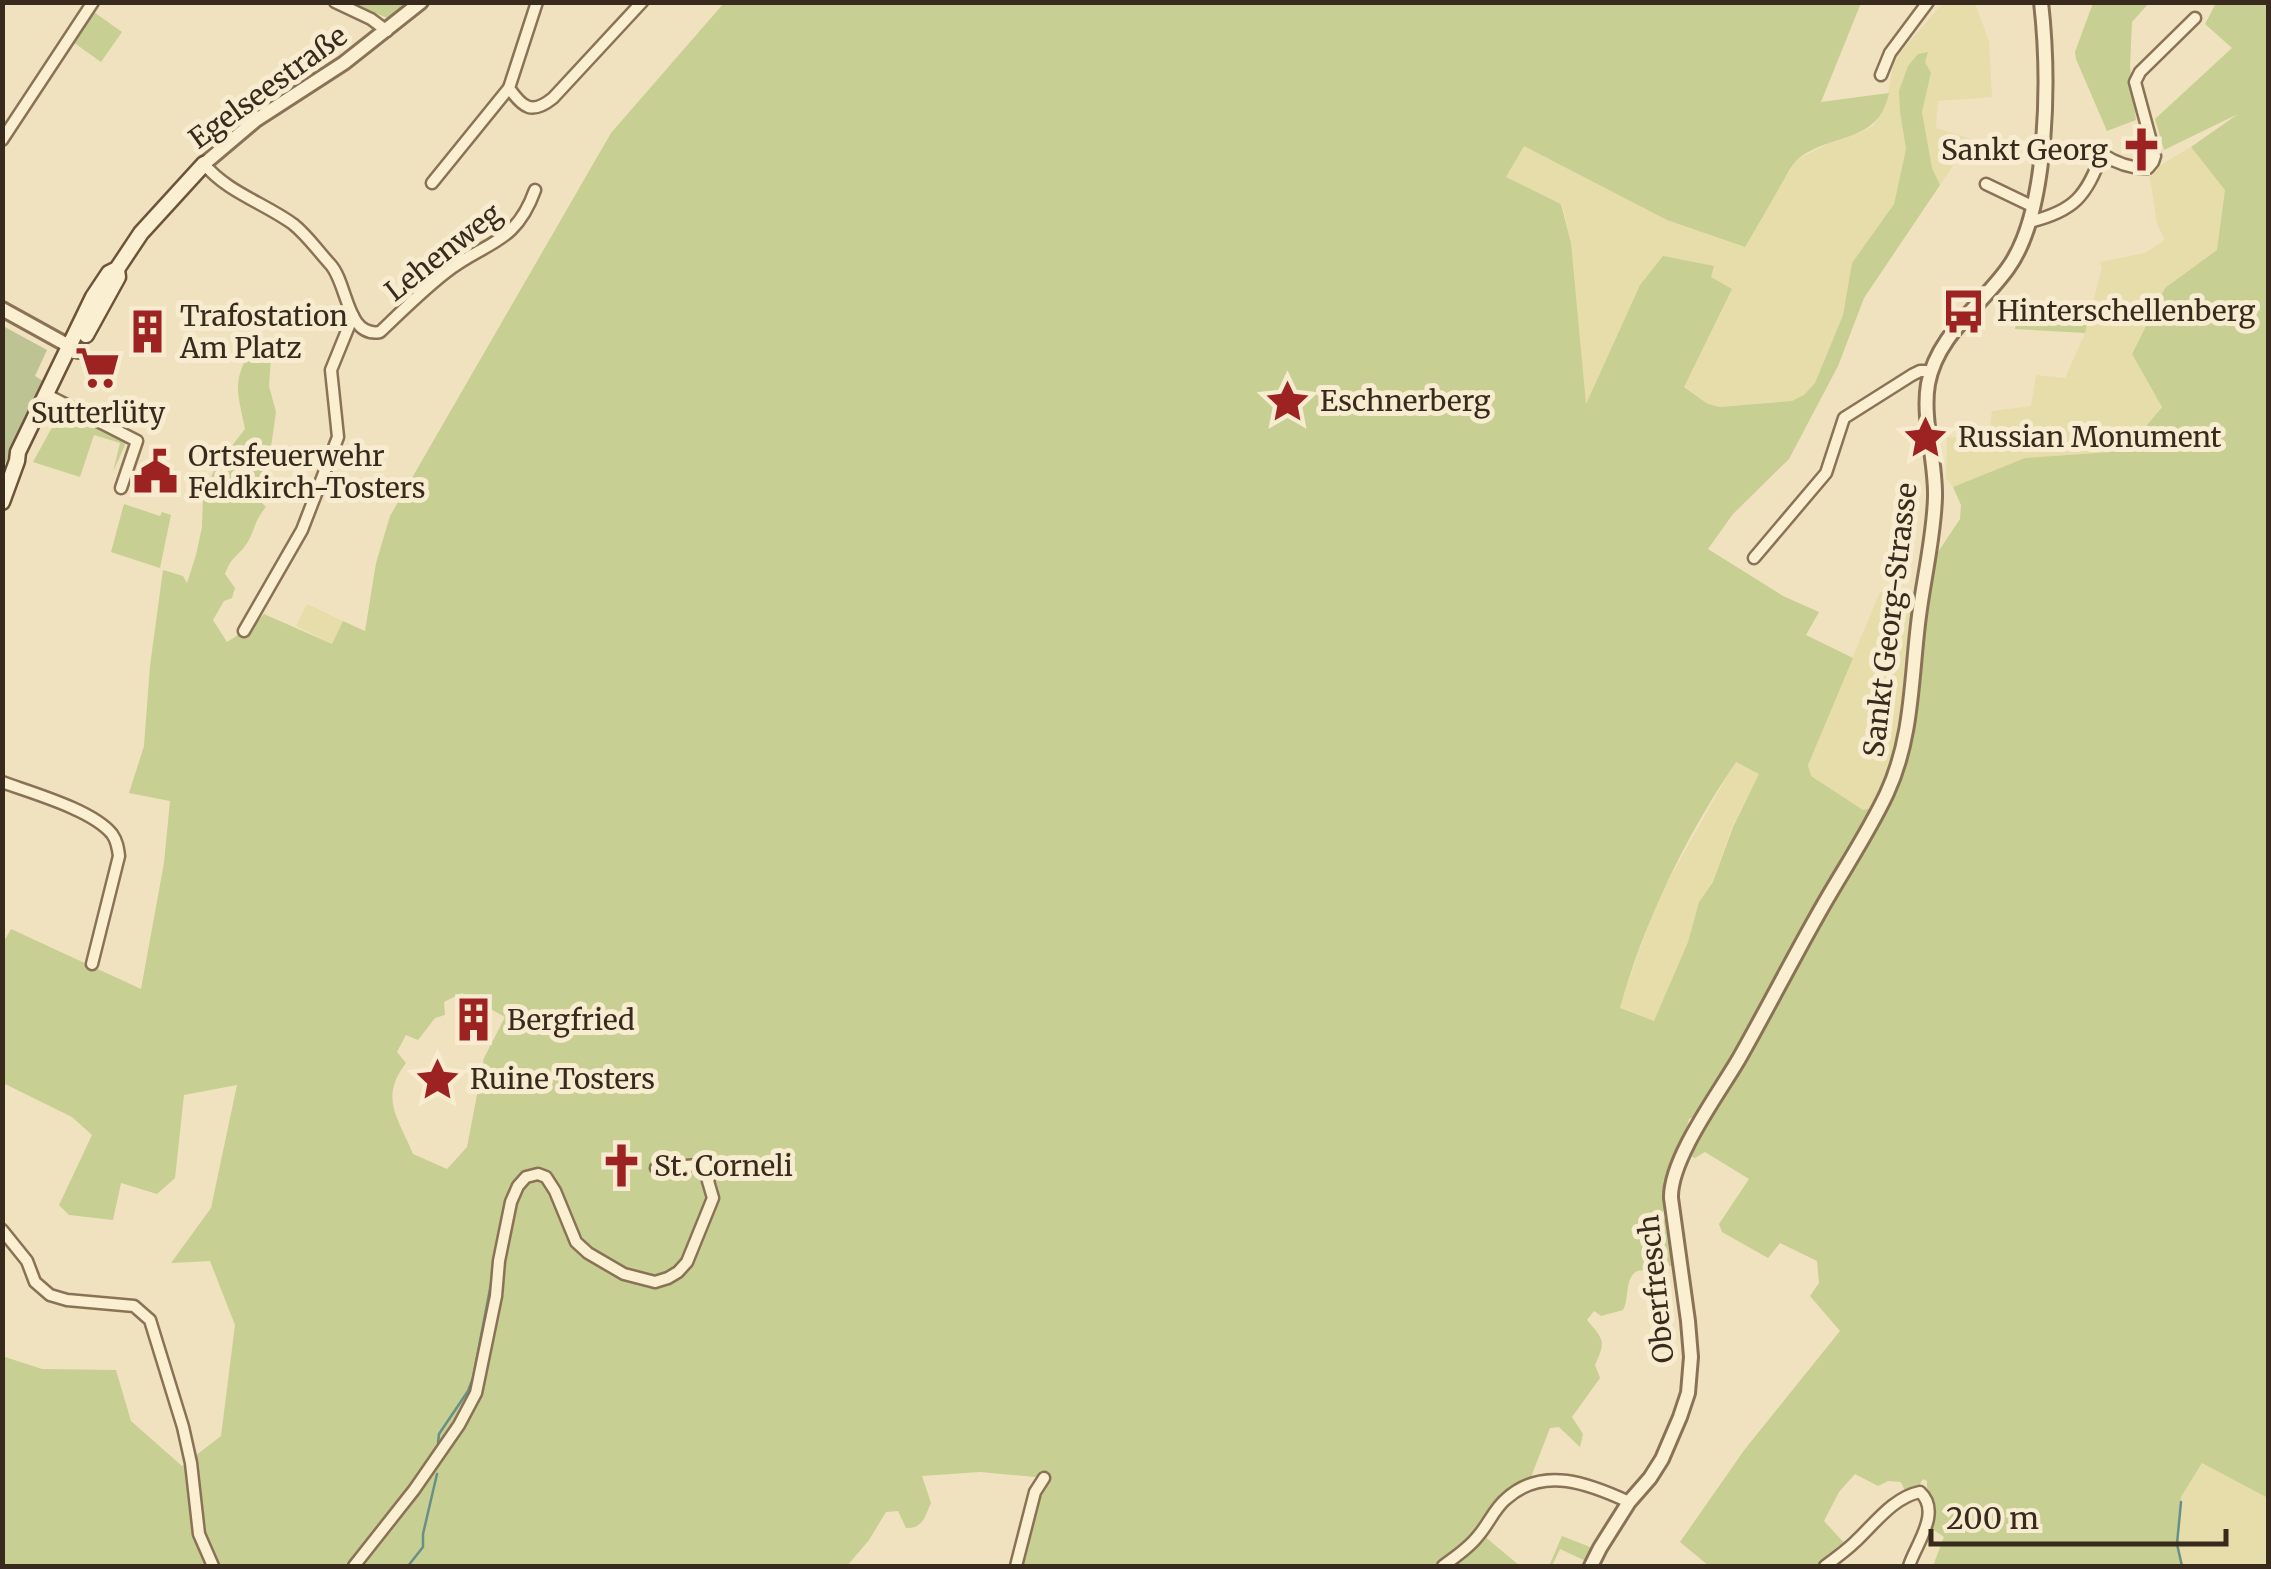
<svg xmlns="http://www.w3.org/2000/svg" width="2271" height="1569" viewBox="0 0 2271 1569" font-family="Merriweather,serif">
<rect width="100%" height="100%" fill="#f0e2bf"/>
<g fill="#e6ddab">
<path d="M1943,3H1975L1989,41L1992,97L1938,101L1936,128L1971,139L1940,185L1932,168L1922,112L1931,74L1900,112L1906,149L1894,204L1852,263L1843,315L1815,383L1804,396L1792,401L1720,407L1708,404L1684,386L1732,289L1710,277L1714,267L1654,268L1640,285L1585,406L1571,243L1562,204L1506,177L1524,145L1667,220L1745,247L1796,160L1838,139L1861,132L1873,126L1886,106L1893,65L1897,56Z"/>
<path d="M2191,147L2226,190L2218,250L2165,288L2132,354L2162,406L2125,451L2025,458L1953,487L1946,478L1947,438L1989,433L1992,411L2031,406L2036,375L2065,378L2085,333L2102,267L2100,262L2145,253L2165,240L2157,224L2149,172Z"/>
<path d="M1880,592L1917,593L1901,745L1878,802L1872,808L1863,810L1811,776L1808,764Z"/>
<path d="M307,604L343,621L332,644L296,626Z"/>
<path d="M1735,762L1760,773L1731,829L1713,882L1699,902L1688,942L1654,1022L1619,1008L1657,901Z"/>
<path d="M2203,1462L2268,1498V1566H2182L2177,1544L2181,1497Z"/>
</g>
<g fill="#c7cf92" fill-rule="evenodd">
<path d="M357,2H407V3L387,18L355,4Z"/>
<path d="M724,3H1861L1821,102L1889,93C1879,144 1832,132 1798,159C1791,165 1786,177 1781,185C1769,206 1757,227 1745,247L1667,220L1524,146L1506,177L1561,204L1571,243L1586,404L1640,285L1663,256L1714,266L1711,277L1732,289L1684,387L1708,404L1720,407L1792,401L1804,395L1815,383L1843,315L1852,263L1894,204L1906,149L1900,112L1899,91L1908,66L1918,54L1928,52L1925,62L1931,73L1922,112L1932,168L1940,185L1864,298L1838,366L1789,459L1733,514L1708,549L1783,596L1819,612L1806,635L1853,658L1808,765L1811,776L1863,810L1872,808L1738,1056L1697,1115L1689,1119L1667,1206L1659,1217L1661,1220L1670,1216L1677,1265L1637,1271C1624,1279 1630,1297 1623,1310L1601,1316L1594,1311L1587,1320C1604,1340 1606,1341 1595,1365L1600,1378L1572,1417L1583,1434L1580,1447L1559,1427L1550,1428L1529,1482L1518,1486L1483,1535L1520,1566H1018L1032,1512L1046,1478L980,1472L922,1476L931,1503C925,1516 923,1529 906,1528L898,1511L886,1512L869,1540L847,1566H3L2,1356L42,1369L116,1370L131,1421L182,1466L221,1436L235,1325L210,1261L171,1263L211,1208L237,1085L184,1095L175,1178L157,1194L121,1183L113,1220L69,1215L59,1205L92,1135L72,1117L3,1083L2,945L11,929L141,989L164,863L170,801L129,793L144,746L150,666L163,570L183,576L187,583L196,555L202,527L203,495L216,466L245,429C237,389 232,384 252,346L262,350L265,337L272,341L269,386L276,412L271,447L255,496L266,507C253,522 254,535 245,546C235,559 232,556 225,574L235,588L232,598L224,601L213,620L227,642L241,633L245,635L264,614L332,644L343,621L365,631L376,563L390,516L611,133ZM1736,762L1759,774L1733,827L1713,882L1699,902L1688,942L1654,1021L1620,1008C1644,922 1685,837 1736,762ZM462,993L505,1017L484,1058L467,1147L447,1169L413,1154C398,1117 379,1098 406,1063L397,1052L406,1035L418,1040L435,1018L445,1015L444,1002Z"/>
<path d="M2093,3H2149L2132,22L2130,67L2136,120L2107,131L2076,59L2075,52Z"/>
<path d="M2216,3H2268V1498L2202,1463L2181,1497L2177,1544L2182,1566H1933L1944,1537L1928,1526L1927,1481L1923,1479L1918,1487L1906,1493L1901,1482L1888,1481L1878,1486L1855,1474L1839,1492L1824,1521L1847,1546L1822,1566H1709L1680,1542L1745,1449L1840,1331L1810,1296L1819,1283L1817,1261L1780,1243L1768,1258L1722,1232L1719,1224L1749,1179L1705,1152L1695,1158L1686,1154L1818,919L1896,791L1936,555L1960,519L1961,505L1953,487L2025,458L2125,451L2162,407L2132,354L2165,288L2217,250L2225,190L2191,147L2238,114L2164,150L2155,119L2232,48L2205,24Z"/>
<path d="M91,10L122,32L101,62L70,40Z"/>
<path d="M2093,301L2085,333L2015,329L2020,306Z"/>
<path d="M61,411L124,437L125,445L113,472L120,443L94,435L80,477L33,462Z"/>
<path d="M124,504L160,516L162,512L171,515L160,568L111,552Z"/>
<path d="M1562,1536L1590,1547L1593,1551L1588,1562L1560,1549L1552,1566H1549Z"/>
</g>
<path fill="#bdc392" d="M3,326L47,350L35,376L43,381L3,468Z"/>
<g fill="none" stroke-linecap="round" stroke-linejoin="round">
<g stroke="#699087" stroke-width="2.5">
<path d="M498,1241L502,1224"/>
<path d="M438,1443L439,1434L468,1391L473,1378L494,1268"/>
<path d="M2181,1502L2177,1544L2182,1566"/>
<path d="M408,1566L423,1547V1534L437,1474"/>
</g>
<defs>
<g id="minor">
<path d="M335,2L371,19L387,31"/>
<path d="M537,2L509,88C523,108 532,115 553,98L642,2"/>
<path d="M1881,75L1890,53L1928,2"/>
<path d="M2,140L93,2"/>
<path d="M204,164C227,192 264,203 293,224C307,235 318,251 330,264C348,283 346,338 380,332C401,312 422,291 445,273C485,241 515,246 535,190"/>
<path d="M432,183L509,88"/>
<path d="M1986,184L2034,207"/>
<path d="M2029,222C2075,211 2086,196 2102,154C2116,163 2130,169 2148,168L2153,162L2155,156L2135,82L2140,72L2195,18"/>
<path d="M47,395L137,441L121,488"/>
<path d="M1754,558L1826,473L1844,418L1912,375L1920,371H1931"/>
<path d="M244,631L302,530L338,437L331,370L353,316"/>
<path d="M2,782C32,793 93,810 112,834C117,841 118,848 119,856L92,964"/>
<path d="M2,1230L27,1261L35,1282L50,1295L67,1300L134,1306L150,1320L183,1427L191,1463L199,1534L213,1566"/>
<path d="M354,1566L414,1490L459,1425L476,1393L496,1296L499,1261L511,1202L518,1186L526,1177L538,1174L546,1177L555,1191L576,1242L588,1253L624,1274L655,1282L668,1278L678,1272L687,1262L713,1198L708,1181L714,1164L656,1168"/>
<path d="M1016,1566L1035,1492L1044,1478"/>
<path d="M1443,1566C1455,1557 1469,1548 1478,1536C1488,1525 1494,1509 1506,1499C1543,1465 1590,1484 1629,1502"/>
<path d="M1825,1566C1836,1558 1847,1550 1856,1541C1875,1523 1894,1497 1920,1492C1942,1512 1916,1544 1909,1566"/>
</g>
<g id="tertiary">
<path d="M204,164L256,120L344,63L421,2"/>
<path d="M2,309L78,351"/>
<path d="M1591,1566L1600,1548L1629,1502L1650,1478L1662,1459L1680,1417L1688,1393L1691,1357L1688,1321L1671,1198C1670,1158 1720,1092 1740,1057C1766,1011 1790,964 1816,918C1839,876 1867,836 1887,793C1913,737 1911,677 1919,616C1924,577 1934,536 1935,497C1936,461 1922,419 1928,384C1937,335 1981,306 2008,268C2050,210 2049,72 2041,2"/>
</g>
<g id="secondary">
<path d="M86,335L118,277L117,270"/>
<path d="M2,502L17,461L18,452L93,297L109,273L117,269L141,233L204,164"/>
</g>
</defs>
<use href="#minor" stroke="#8a7256" stroke-width="15"/>
<use href="#tertiary" stroke="#8a7256" stroke-width="18"/>
<use href="#secondary" stroke="#6c5339" stroke-width="19"/>
<use href="#minor" stroke="#fbefd2" stroke-width="10"/>
<use href="#tertiary" stroke="#fbefd2" stroke-width="12"/>
<use href="#secondary" stroke="#fbefd2" stroke-width="14"/>
</g>
<defs>
<symbol id="church-bare" viewBox="-9 -9 18 18"><path d="M-1.2-6h2.4v3.5h3.3v2.4h-3.3V6h-2.4V-.1h-3.3v-2.4h3.3Z" fill="#9d2322" stroke="#f7eccf" stroke-width="2.5" paint-order="stroke"/></symbol>
<symbol id="bus-bare" viewBox="-9 -9 18 18"><path d="M-5-6H5V4H4V6H2V4H-2V6H-4V4H-5ZM-3.5-4V0h7V-4ZM-3.5 1.2v1.5H-2V1.2ZM2 1.2v1.5H3.5V1.2Z" fill="#9d2322" stroke="#f7eccf" stroke-width="2.5" paint-order="stroke"/></symbol>
<symbol id="building-bare" viewBox="-9 -9 18 18"><path d="M-4-6H4V6H1V3H-1V6H-4ZM-2.5-4.3h1.7v1.8h-1.7ZM.8-4.3h1.7v1.8H.8ZM-2.5-1h1.7V.8h-1.7ZM.8-1h1.7V.8H.8Z" fill="#9d2322" stroke="#f7eccf" stroke-width="2.5" paint-order="stroke"/></symbol>
<symbol id="supermarket-bare" viewBox="-9 -9 18 18"><path d="M-6-5.5h2.5l.6 2H6L4.5 2H-2.5L-4.4-4H-6ZM-1.5 3.2a1.3 1.3 0 1 0 .1 0ZM3 3.2a1.3 1.3 0 1 0 .1 0Z" fill="#9d2322" stroke="#f7eccf" stroke-width="2.5" paint-order="stroke"/></symbol>
<symbol id="sight-bare" viewBox="-9 -9 18 18"><path d="M0-6L1.8-2.2L6-1.7L2.9 1.2L3.7 5.4L0 3.3L-3.7 5.4L-2.9 1.2L-6-1.7L-1.8-2.2Z" fill="#9d2322" stroke="#f7eccf" stroke-width="2.5" paint-order="stroke"/></symbol>
<symbol id="civic-bare" viewBox="-9 -9 18 18"><path d="M-.6-6.5H3V-4.5H.6V-3L4-1V1h2V6H-6V1h2V-1L-.6-3ZM-1.2 2.5V6h2.4V2.5Z" fill="#9d2322" stroke="#f7eccf" stroke-width="2.5" paint-order="stroke"/></symbol>
</defs>
<g fill-rule="evenodd">
<use href="#church-bare" x="2110" y="118" width="63" height="63"/>
<use href="#bus-bare" x="1932" y="280" width="63" height="63"/>
<use href="#building-bare" x="116" y="300" width="63" height="63"/>
<use href="#supermarket-bare" x="66" y="336" width="63" height="63"/>
<use href="#sight-bare" x="1256" y="370" width="63" height="63"/>
<use href="#sight-bare" x="1894" y="406" width="63" height="63"/>
<use href="#civic-bare" x="124" y="440" width="63" height="63"/>
<use href="#building-bare" x="442" y="988" width="63" height="63"/>
<use href="#sight-bare" x="406" y="1048" width="63" height="63"/>
<use href="#church-bare" x="590" y="1134" width="63" height="63"/>
</g>
<g text-anchor="middle" stroke-width="10" stroke-linejoin="round" paint-order="stroke">
<g font-size="28" fill="#382a1c" stroke="#f7eccf">
<text transform="translate(268 87) rotate(-36)" y="10">Egelseestraße</text>
<text transform="translate(443 252) rotate(-38)" y="10">Lehenweg</text>
<text transform="translate(1890 620) rotate(-83)" y="10">Sankt Georg-Strasse</text>
<text transform="translate(1656 1289) rotate(-96)" y="10">Oberfresch</text>
</g>
<g font-size="28" fill="#382a1c" stroke="#f7eccf" text-anchor="start">
<text x="2108" y="160" text-anchor="end">Sankt Georg</text>
<text x="1997" y="321">Hinterschellenberg</text>
<text x="180" y="326">Trafostation<tspan x="180" dy="32">Am Platz</tspan></text>
<text x="1320" y="411">Eschnerberg</text>
<text x="98" y="423" text-anchor="middle">Sutterlüty</text>
<text x="1958" y="447">Russian Monument</text>
<text x="188" y="466">Ortsfeuerwehr<tspan x="188" dy="32">Feldkirch-Tosters</tspan></text>
<text x="507" y="1030">Bergfried</text>
<text x="470" y="1089">Ruine Tosters</text>
<text x="654" y="1176">St. Corneli</text>
</g>
</g>
<rect width="2271" height="1569" fill="none" stroke="#382a1c" stroke-width="10"/>
<path d="M1931 1529v15h295v-15" fill="none" stroke="#382a1c" stroke-width="5"/>
<text x="1946" y="1529" font-size="30" fill="#382a1c" stroke="#f7eccf" stroke-width="8" paint-order="stroke">200 m</text>
</svg>
